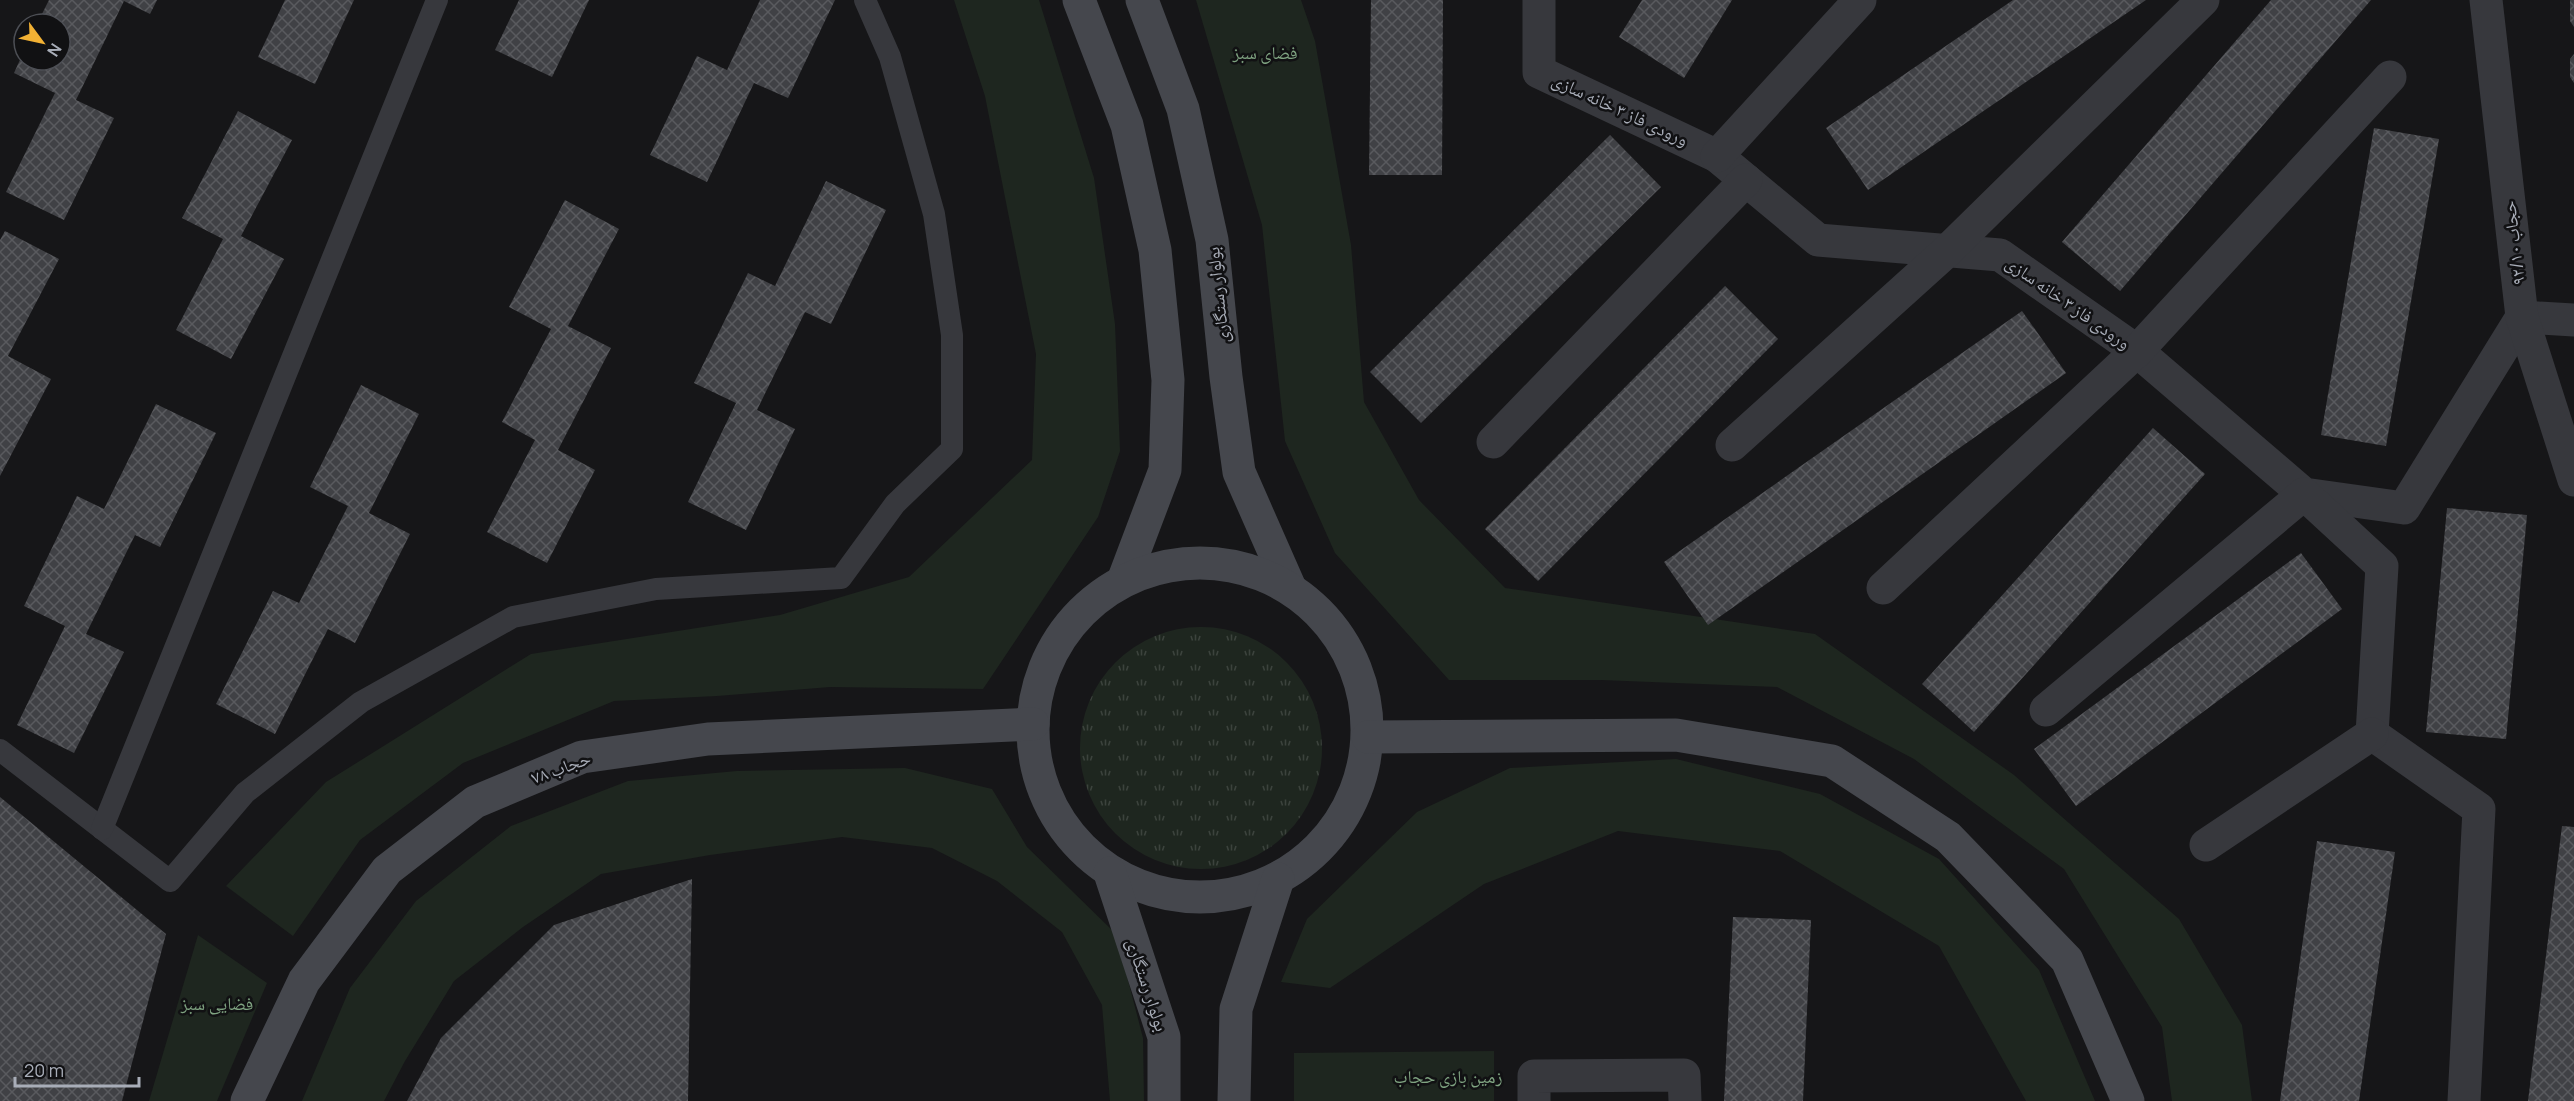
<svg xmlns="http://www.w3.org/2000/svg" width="2574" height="1101" viewBox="0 0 2574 1101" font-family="Manrope,'Noto Naskh Arabic',sans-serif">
<defs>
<pattern id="grass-tufts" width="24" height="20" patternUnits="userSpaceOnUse" patternTransform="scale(1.5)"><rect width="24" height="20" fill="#1e261f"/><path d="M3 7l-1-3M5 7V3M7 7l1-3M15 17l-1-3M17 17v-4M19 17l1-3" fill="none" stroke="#3c433d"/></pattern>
<pattern id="building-cross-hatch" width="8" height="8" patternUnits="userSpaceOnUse" patternTransform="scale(1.5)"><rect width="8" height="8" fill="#404145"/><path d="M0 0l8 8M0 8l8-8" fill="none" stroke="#595a5e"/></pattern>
</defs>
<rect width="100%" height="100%" fill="#161618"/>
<circle fill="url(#grass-tufts)" cx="1201" cy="748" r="121"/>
<g fill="#1e261f">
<path d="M954,0H1039L1094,178L1115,324L1120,451L1098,517L983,689L830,687L717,696L614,701L463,763L360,840L293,936L226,886L326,782L531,654L780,615L909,577L1032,460L1036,354L985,96Z"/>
<path d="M1196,0H1301L1315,41L1351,245L1364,402L1419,500L1505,588L1815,634L2014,775L2179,919L2242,1025L2252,1101H2172L2162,1027L2064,869L1914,759L1777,687L1601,680H1449L1335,553L1285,441L1262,225Z"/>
<path d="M1676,759L1820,794L1939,859L2039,970L2095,1101H2026L1939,946L1780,851L1618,831L1484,884L1330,988L1281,982L1307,919L1417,812L1510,768Z"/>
<path d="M905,768L992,789L1027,847L1116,934L1143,1038L1144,1101H1110L1102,1005L1062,932L997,881L932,848L842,837L710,855L601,874L523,927L454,981L405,1061L384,1101H302L350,988L416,901L511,826L628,781L737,771Z"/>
<path d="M198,935L267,983L217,1101H149Z"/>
<path d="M1494,1051V1101H1294V1053Z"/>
</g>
<g fill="url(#building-cross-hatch)">
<path d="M49,0H157L150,14L124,1L76,100L114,118L64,220L6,192L55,93L14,73L24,51V60H60V24H37Z"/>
<path d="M285,0H354L315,84L258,57Z"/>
<path d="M519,0H589L552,77L495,50Z"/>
<path d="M760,0H835L788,98L754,83L707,182L650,155L697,56L727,70Z"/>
<path d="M1371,0H1443L1442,175H1369Z"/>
<path d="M1642,0H1732L1684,78L1619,37Z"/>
<path d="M2013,0H2146L1868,190L1826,128Z"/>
<path d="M2271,0H2371L2120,291L2062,242Z"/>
<path d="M2570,0H2574V27L2570,21Z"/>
<path d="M2574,54V83L2570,77V59Z"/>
<path d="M238,111L292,140L241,236L284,259L231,359L176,330L223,239L182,218Z"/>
<path d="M2374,128L2439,139L2386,446L2321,435Z"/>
<path d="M1610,135L1661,187L1421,423L1370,372Z"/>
<path d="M826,181L886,210L831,324L805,312L757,410L795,429L746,530L688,502L736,403L694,383L748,273L775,286Z"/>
<path d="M565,200L619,229L568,326L611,348L558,450L595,470L547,563L487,532L535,440L502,422L551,329L509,307Z"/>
<path d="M5,231L59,259L8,356L51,379L0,476V240Z"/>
<path d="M1725,286L1778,339L1538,581L1485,529Z"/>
<path d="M2022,311L2066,373L1708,625L1664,562Z"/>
<path d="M361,385L419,414L369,513L410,534L355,643L328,629L275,734L216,704L273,591L299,603L348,506L310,487Z"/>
<path d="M156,404L216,433L160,547L135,535L86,634L124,652L74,753L17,725L65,626L24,606L77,496L104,509Z"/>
<path d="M2153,428L2205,474L1974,732L1922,684Z"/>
<path d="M2447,508L2527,515L2506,739L2426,732Z"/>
<path d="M2301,553L2342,609L2076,806L2034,749Z"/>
<path d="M0,797L166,934L122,1101H0Z"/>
<path d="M2562,826L2574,827V1101H2528Z"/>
<path d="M2317,841L2395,852L2359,1101H2280Z"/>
<path d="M692,879L688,1101H407L441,1038L554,925Z"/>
<path d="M1733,917L1811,920L1803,1101H1724Z"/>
</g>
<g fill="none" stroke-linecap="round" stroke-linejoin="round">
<g stroke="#37383d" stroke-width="22">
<path d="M0,750L170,881L245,793L361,702L513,617L656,589L841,578L895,504L952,449V335L934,214L890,57L865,0"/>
<path d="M102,829L437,0"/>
</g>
<g stroke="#37383d" stroke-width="33">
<path d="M1539,0V72L1717,156L1818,240L2000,255L2137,351L2304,494L2404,508L2522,317L2574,320"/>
<path d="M2486,0L2522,317L2574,480"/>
<path d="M1717,156L1860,0"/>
<path d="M1493,442L1746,180"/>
<path d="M1732,445L1947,251L2203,0"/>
<path d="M1883,588L2137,351L2390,77"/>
<path d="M2046,710L2304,494L2382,566L2372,734L2479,809L2464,1101"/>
<path d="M2206,845L2372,734"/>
<path d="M1534,1101V1076L1684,1075L1685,1101"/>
</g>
<g stroke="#45474d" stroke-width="33">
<path d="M1079,0L1127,125L1155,250L1168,380L1165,470L1123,581"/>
<path d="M1142,0L1183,109L1212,240L1226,377L1239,472L1290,588"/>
<circle cx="1200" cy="730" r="167"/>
<path d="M1368,737L1676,735L1832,761L1948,837L2067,960L2128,1101"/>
<path d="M1110,873L1164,1037V1101"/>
<path d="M247,1101L304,981L387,870L475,802L582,757L708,739L1033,724"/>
<path d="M1234,1101L1236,1009L1278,879"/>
</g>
</g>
<g text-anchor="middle" stroke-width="5" stroke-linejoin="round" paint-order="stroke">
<g font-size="18" fill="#7fa381" stroke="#111113">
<text x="1265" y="59">فضای سبز</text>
<text x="217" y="1010">فضایی سبز</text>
<text x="1448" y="1083">زمین بازی حجاب</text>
</g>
<g font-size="18" fill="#a8adb8" stroke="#111113">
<text transform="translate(1620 110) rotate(25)" y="6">ورودی فاز ۳ خانه سازی</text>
<text transform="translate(2514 243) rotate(-97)" y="6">حجاب ۹۲/۱۰</text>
<text transform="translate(1218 295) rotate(-96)" y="6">بولوار رستگاری</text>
<text transform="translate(2068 303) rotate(35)" y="6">ورودی فاز ۳ خانه سازی</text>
<text transform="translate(561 768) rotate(-20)" y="6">حجاب ۷۸</text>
<text transform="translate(1147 985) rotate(72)" y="6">بولوار رستگاری</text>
</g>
</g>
<g transform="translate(42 42) rotate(123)"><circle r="28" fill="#111113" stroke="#4d4f55" stroke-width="1.5"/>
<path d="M0-4.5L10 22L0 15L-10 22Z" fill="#f2b134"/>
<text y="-9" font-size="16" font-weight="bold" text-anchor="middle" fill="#a8adb8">N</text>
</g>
<path d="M15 1077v9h124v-9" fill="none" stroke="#a8adb8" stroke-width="3"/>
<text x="24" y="1077" font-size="18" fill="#a8adb8" stroke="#111113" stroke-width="4.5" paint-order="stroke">20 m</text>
</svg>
